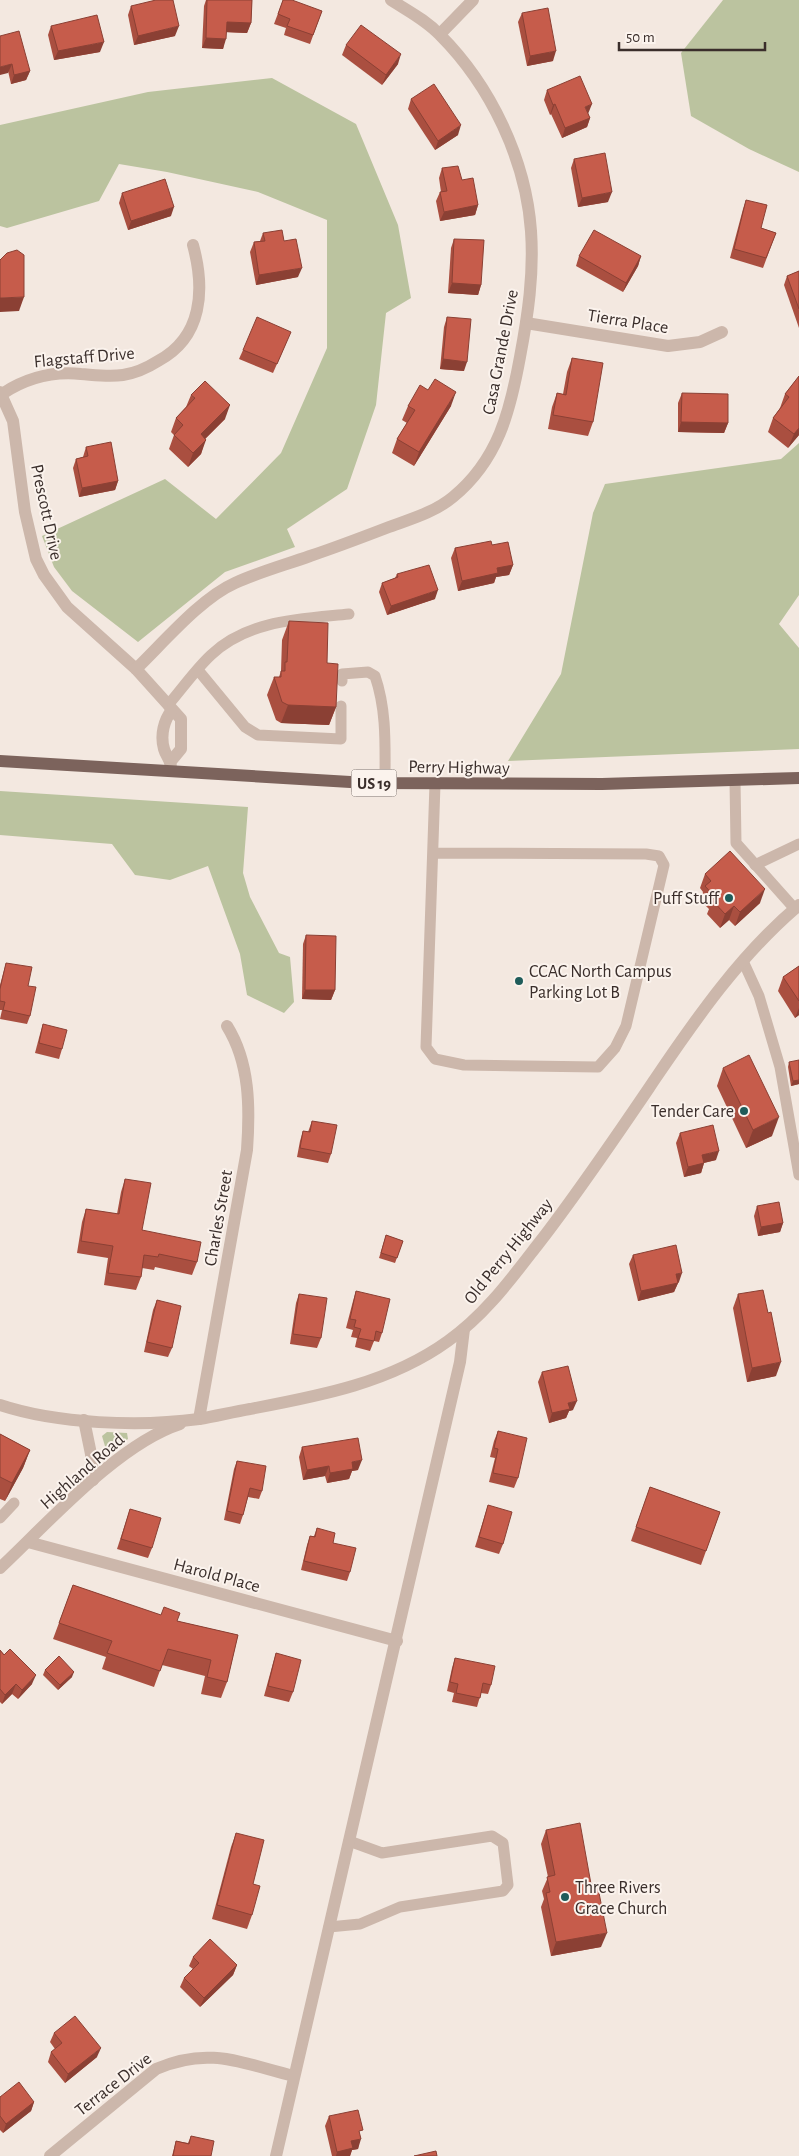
<svg xmlns="http://www.w3.org/2000/svg" width="799" height="2156" viewBox="0 0 799 2156" font-family="'Alegreya Sans',sans-serif">
<rect width="100%" height="100%" fill="#f3e8e0"/>
<g fill="#bbc39f">
<path d="M723,0H799V172L749,149L691,116L681,53Z"/>
<path d="M272,78L356,124L398,225L411,298L386,313L376,405L347,489L287,529L295,547L225,572L138,642L72,591L54,567L42,536L165,479L216,519L281,453L327,348V220L258,192L167,172L119,164L99,201L7,228L0,226V125L148,92Z"/>
<path d="M799,443V595L779,624L799,648V749L508,761L561,674L593,513L605,484L781,459Z"/>
<path d="M0,791L248,807L243,873L250,897L279,953L290,957L294,1002L284,1013L247,995L240,954L208,866L170,880L135,875L112,844L0,835Z"/>
<path d="M107,1432L127,1433L128,1439L107,1453L102,1436Z"/>
</g>
<g fill="none" stroke-linecap="round" stroke-linejoin="round">
<g stroke="#ccb7ab" stroke-width="11">
<path d="M198,670L245,727L258,735L341,739V706"/>
<path d="M342,681V674L368,672L375,676C387,711 385,747 385,783"/>
<path d="M168,705C182,689 195,670 211,655C248,620 300,619 349,614"/>
<path d="M735,781L736,843L795,909"/>
<path d="M433,853L646,854L659,856L664,865L626,1026L615,1048L598,1067L464,1065L435,1059L426,1047L435,784"/>
<path d="M755,865L799,844"/>
<path d="M743,961L759,996L780,1067L799,1175"/>
<path d="M0,1518L14,1503"/>
<path d="M329,1927L360,1924L400,1907L503,1891L508,1885L503,1843L492,1836L382,1853L349,1841"/>
</g>
<g stroke="#ccb7ab" stroke-width="12">
<path d="M440,34L473,0"/>
<path d="M526,323L668,346L700,342L722,332"/>
<path d="M0,392L13,421L25,512L36,559L44,575L67,607L136,669L181,719V749L171,761"/>
<path d="M2,394C26,378 52,371 81,374C95,375 109,377 123,375C136,373 147,368 158,361C203,337 205,289 193,245"/>
<path d="M136,669C164,642 201,598 235,583C259,572 285,565 310,556C337,547 363,537 389,527C411,519 435,512 453,497C498,460 510,412 520,357C528,315 534,274 531,231C526,160 491,86 440,35C426,20 408,11 391,0"/>
<path d="M171,768C171,760 166,756 164,749C160,735 164,720 172,710"/>
<path d="M199,1419L247,1150C250,1108 250,1063 227,1026"/>
<path d="M28,1542L397,1641"/>
<path d="M50,2156L156,2069C209,2046 241,2063 294,2076"/>
<path d="M276,2156L460,1362L464,1329"/>
</g>
<g stroke="#ccb7ab" stroke-width="12">
<path d="M0,1405C57,1424 140,1427 199,1419C216,1416 233,1412 250,1409C319,1396 390,1383 448,1341C485,1315 511,1279 539,1243C580,1190 617,1135 655,1079C697,1017 741,954 799,905"/>
<path d="M84,1420L91,1454L93,1480"/>
<path d="M0,1568C48,1523 118,1444 180,1424"/>
</g>
<path stroke="#7c635c" stroke-width="12" d="M0,761L367,783L602,784L799,778"/>
</g>
<g fill="#aa4f40">
<path d="M206,0H252L251,23L247,33L226,32L223,49L202,48L204,6Z"/>
<path d="M283,0L322,11L310,44L284,35L286,28L274,24Z"/>
<path d="M131,6L175,36L134,45L128,15Z"/>
<path d="M522,13L553,61L527,66L518,22Z"/>
<path d="M51,26L100,52L54,60L48,35Z"/>
<path d="M0,36L30,71L26,80L11,84Z"/>
<path d="M346,45L398,64L382,85L342,55Z"/>
<path d="M547,90L588,114L590,118L587,127L562,138L551,114L550,115L544,100Z"/>
<path d="M411,99L458,135L435,150L408,109Z"/>
<path d="M574,159L608,202L578,207L571,168Z"/>
<path d="M442,168L462,180L478,205L475,215L440,221L436,201L440,192H441L439,178Z"/>
<path d="M122,193L171,216L128,230L119,203Z"/>
<path d="M746,200L761,228L776,233L763,268L730,258L743,209Z"/>
<path d="M263,233L298,277L256,285L250,252L254,242L260,241Z"/>
<path d="M454,239L481,285L478,295L448,293L451,248Z"/>
<path d="M579,256H641L638,266L623,292L576,266Z"/>
<path d="M799,271V328L784,285L787,276Z"/>
<path d="M447,317L464,371L440,369L444,327Z"/>
<path d="M287,341L273,373L239,359L243,350Z"/>
<path d="M572,358L593,422L588,436L548,429L552,407L557,393L563,394L567,372Z"/>
<path d="M799,376V435L788,448L768,432L773,418L780,408L785,394Z"/>
<path d="M428,390L451,406L414,466L392,453L397,439L407,423L402,420L408,406Z"/>
<path d="M682,393L728,423L724,433L678,432V403Z"/>
<path d="M191,395L225,419L205,439L201,454L188,467L169,449L174,435L171,432L176,418L186,407Z"/>
<path d="M86,447L118,481L115,490L79,497L73,468L76,459L83,457Z"/>
<path d="M492,545L513,565L509,575L496,577L494,583L458,591L451,558L455,548Z"/>
<path d="M397,574L435,599L387,615L379,592L382,583L395,578Z"/>
<path d="M289,621L327,663L336,707L329,725L281,723L276,720L267,695L274,677H279L281,671L282,640Z"/>
<path d="M705,874L760,903L735,926L729,920L720,928L707,914L709,909L700,900L703,892L700,888Z"/>
<path d="M306,935L335,990L331,1000L302,999L303,944Z"/>
<path d="M6,963L30,1016L27,1024L0,1019L2,1010H0V985Z"/>
<path d="M799,966V1015L795,1018L778,991L783,977Z"/>
<path d="M43,1024L62,1049L59,1059L35,1053L40,1034Z"/>
<path d="M789,1062L799,1084L791,1086L788,1067Z"/>
<path d="M723,1068L772,1136L746,1148L717,1086Z"/>
<path d="M312,1121L331,1154L328,1163L297,1157L300,1141L303,1131L308,1132Z"/>
<path d="M680,1133L716,1160L704,1163L701,1173L684,1177L676,1143Z"/>
<path d="M125,1179L142,1230L197,1262L192,1275L155,1267L154,1270L142,1268L141,1277L136,1290L104,1285L108,1258L77,1253L82,1222L86,1209L117,1214L121,1192Z"/>
<path d="M757,1206L783,1223L780,1232L758,1236L754,1216Z"/>
<path d="M386,1235L403,1241L395,1263L379,1258Z"/>
<path d="M633,1255L679,1282L678,1283L674,1292L638,1301L629,1264Z"/>
<path d="M356,1291L382,1333L379,1342L374,1341L370,1351L355,1347L357,1338L351,1337L353,1330L346,1328L353,1301Z"/>
<path d="M299,1294L321,1338L317,1348L290,1344L296,1303Z"/>
<path d="M738,1294L768,1313L776,1376L747,1382L733,1308Z"/>
<path d="M157,1300L172,1348L168,1357L144,1352L153,1310Z"/>
<path d="M542,1372L573,1410L569,1411L566,1418L549,1423L538,1382Z"/>
<path d="M498,1431L518,1478L514,1488L489,1482L495,1458L490,1457L494,1441Z"/>
<path d="M0,1434L30,1450L23,1468L5,1501L0,1499Z"/>
<path d="M302,1447L358,1470L352,1471L349,1479L327,1483L325,1476L303,1480L299,1457Z"/>
<path d="M237,1461L262,1491L259,1499L248,1497L243,1515L240,1524L224,1520L234,1469Z"/>
<path d="M650,1487L720,1512L701,1565L631,1541Z"/>
<path d="M488,1505L503,1544L499,1554L475,1547Z"/>
<path d="M130,1509L152,1548L148,1558L117,1549Z"/>
<path d="M317,1528L333,1543L350,1572L347,1581L301,1570L307,1545L310,1536H314Z"/>
<path d="M73,1585L177,1621L238,1635L227,1682L221,1698L201,1694L205,1676L162,1665L154,1687L102,1669L106,1657L53,1639Z"/>
<path d="M0,1650L32,1684L18,1699L12,1694L2,1704L0,1702Z"/>
<path d="M276,1653L293,1692L289,1702L264,1696L273,1663Z"/>
<path d="M455,1658L491,1685L488,1694L481,1693L477,1707L452,1702L454,1693L447,1691L452,1668Z"/>
<path d="M45,1670L72,1677L58,1690L43,1675Z"/>
<path d="M546,1830L591,1884L601,1947L551,1956L541,1907L544,1899L542,1891L548,1877L541,1844Z"/>
<path d="M236,1833L253,1884L252,1915L247,1929L212,1919L231,1847Z"/>
<path d="M193,1957L237,1965L233,1975L200,2007L180,1987L184,1978L193,1969L189,1966Z"/>
<path d="M54,2033L97,2057L65,2083L48,2062L51,2052L55,2049L50,2042Z"/>
<path d="M0,2097L34,2102L31,2111L3,2133L0,2130Z"/>
<path d="M329,2116L360,2136L358,2149L352,2150L350,2156H332L325,2126Z"/>
<path d="M191,2136L211,2156H172L176,2141L188,2143Z"/>
</g>
<g fill="#8b4034">
<path d="M227,22L251,23L247,33L223,32Z"/>
<path d="M179,26L175,36L134,45L138,36Z"/>
<path d="M206,38L226,39L223,49L202,48Z"/>
<path d="M104,42L100,52L54,60L58,51Z"/>
<path d="M556,51L553,61L527,66L530,56Z"/>
<path d="M401,54L398,64L382,85L386,75Z"/>
<path d="M12,64L8,73L0,75V67Z"/>
<path d="M30,71L26,80L11,84L14,75Z"/>
<path d="M555,104L551,114L550,115L553,105Z"/>
<path d="M592,104L588,114L585,107Z"/>
<path d="M590,118L587,127L562,138L565,128Z"/>
<path d="M461,125L458,135L435,150L438,141Z"/>
<path d="M612,192L608,202L578,207L582,198Z"/>
<path d="M478,205L475,215L440,221L444,212Z"/>
<path d="M174,207L171,216L128,230L131,221Z"/>
<path d="M641,256L638,266L623,292L626,283Z"/>
<path d="M302,268L298,277L256,285L259,275Z"/>
<path d="M452,283L481,285L478,295L448,293Z"/>
<path d="M24,297L19,311L0,312V298Z"/>
<path d="M443,359L467,362L464,371L440,369Z"/>
<path d="M456,392L451,406L414,466L419,452Z"/>
<path d="M230,405L225,419L196,448L201,434Z"/>
<path d="M681,422L728,423L724,433L678,432Z"/>
<path d="M799,428V435L788,448L794,434Z"/>
<path d="M206,440L201,454L188,467L193,453Z"/>
<path d="M118,481L115,490L79,497L82,488Z"/>
<path d="M513,565L509,575L496,577L494,583L458,591L462,581L497,568Z"/>
<path d="M438,590L435,599L387,615L391,606Z"/>
<path d="M288,705L336,707L329,725L281,723Z"/>
<path d="M765,889L760,903L735,926L740,912Z"/>
<path d="M734,906L729,920L720,928L725,914Z"/>
<path d="M305,990H335L331,1000L302,999Z"/>
<path d="M799,1008V1015L795,1018Z"/>
<path d="M799,1080V1084L791,1086L793,1081Z"/>
<path d="M779,1117L772,1136L746,1148L753,1130Z"/>
<path d="M719,1151L716,1160L699,1164L702,1155Z"/>
<path d="M704,1163L701,1173L684,1177L688,1167Z"/>
<path d="M783,1223L780,1232L758,1236L761,1227Z"/>
<path d="M682,1273L679,1282L672,1284L676,1274Z"/>
<path d="M678,1283L674,1292L638,1301L641,1291Z"/>
<path d="M781,1362L776,1376L747,1382L752,1368Z"/>
<path d="M577,1401L573,1410L569,1411L566,1418L549,1423L552,1413L568,1403Z"/>
<path d="M30,1450L23,1468L5,1501L12,1483Z"/>
<path d="M362,1460L358,1470L352,1471L349,1479L327,1483L330,1473L352,1462Z"/>
<path d="M329,1466L325,1476L303,1480L307,1470Z"/>
<path d="M74,1672L72,1677L58,1690L60,1685Z"/>
<path d="M36,1675L32,1684L18,1699L22,1690Z"/>
<path d="M16,1684L12,1694L2,1704L5,1695Z"/>
<path d="M607,1933L601,1947L551,1956L556,1942Z"/>
<path d="M237,1965L233,1975L200,2007L204,1998Z"/>
<path d="M101,2048L97,2057L65,2083L68,2074Z"/>
<path d="M34,2102L31,2111L3,2133L6,2124Z"/>
<path d="M361,2139L358,2149L352,2150L350,2156H336L337,2152L351,2141Z"/>
</g>
<g fill="#c65c4b" stroke="#8b4034">
<path d="M156,0H173L179,26L138,36L131,6Z"/>
<path d="M207,0H252L251,23L227,22L226,39L206,38Z"/>
<path d="M283,0H292L322,11L313,35L287,26L290,19L278,14Z"/>
<path d="M548,8L556,51L530,56L522,13Z"/>
<path d="M97,15L104,42L58,51L51,26Z"/>
<path d="M361,25L401,54L386,75L346,45Z"/>
<path d="M19,31L30,71L14,75L12,64L0,67V36Z"/>
<path d="M580,76L592,104L585,107L590,118L565,128L555,104L553,105L547,90Z"/>
<path d="M434,84L461,125L438,141L411,99Z"/>
<path d="M605,153L612,192L582,198L574,159Z"/>
<path d="M458,166L462,180L473,178L478,205L444,212L440,192L447,191L442,168Z"/>
<path d="M165,179L174,207L131,221L122,193Z"/>
<path d="M746,200L767,205L761,228L776,233L766,258L734,249Z"/>
<path d="M282,230L284,241L296,239L302,268L259,275L254,242L265,241L263,233Z"/>
<path d="M594,230L641,256L626,283L579,256Z"/>
<path d="M454,239L484,240L481,285L452,283Z"/>
<path d="M17,250L24,255V297L0,298V260L7,253Z"/>
<path d="M799,271V309L787,276Z"/>
<path d="M257,317L291,332L277,364L243,350Z"/>
<path d="M447,317L471,319L467,362L443,359Z"/>
<path d="M572,358L603,363L593,422L553,415L557,393L566,395Z"/>
<path d="M799,376V428L794,434L773,418L789,397L785,394Z"/>
<path d="M435,379L456,392L419,452L397,439L415,410L408,406L420,385L428,390Z"/>
<path d="M205,381L230,405L201,434L206,440L193,453L174,435L183,425L176,418L195,398L191,395Z"/>
<path d="M682,393L728,394V423L681,422Z"/>
<path d="M111,442L118,481L82,488L76,459L88,456L86,447Z"/>
<path d="M491,541L492,545L508,542L513,565L497,568L498,573L462,581L455,548Z"/>
<path d="M429,565L438,590L391,606L382,583L398,577L397,574Z"/>
<path d="M289,621L328,623L327,663L338,664L336,707L288,705L282,702L274,677H281V671H285V662H287Z"/>
<path d="M730,851L765,889L740,912L734,906L725,914L712,900L715,897L705,886L711,881L705,874Z"/>
<path d="M306,935L336,936L335,990H305Z"/>
<path d="M6,963L32,967L28,986L36,987L30,1016L3,1010L5,1002L0,1001V989Z"/>
<path d="M799,966V1001L783,977Z"/>
<path d="M43,1024L67,1030L62,1049L39,1043Z"/>
<path d="M749,1055L779,1117L753,1130L723,1068Z"/>
<path d="M799,1060V1080L793,1081L789,1062Z"/>
<path d="M312,1121L337,1125L331,1154L300,1148L303,1131L310,1132Z"/>
<path d="M713,1125L719,1151L702,1155L704,1163L688,1167L680,1133Z"/>
<path d="M125,1179L151,1183L142,1230L201,1242L197,1262L159,1254L158,1257L144,1255L141,1277L108,1273L113,1246L81,1241L86,1209L119,1214Z"/>
<path d="M779,1202L783,1223L761,1227L757,1206Z"/>
<path d="M386,1235L403,1241L397,1258L381,1253Z"/>
<path d="M676,1245L682,1273L676,1274L678,1283L641,1291L633,1255Z"/>
<path d="M763,1290L768,1313L771,1312L781,1362L752,1368L738,1294Z"/>
<path d="M356,1291L390,1299L382,1333L376,1331L374,1341L358,1338L361,1329L354,1327L356,1320L350,1319Z"/>
<path d="M299,1294L327,1298L321,1338L293,1334Z"/>
<path d="M157,1300L181,1306L172,1348L147,1342Z"/>
<path d="M568,1366L577,1401L568,1403L570,1409L552,1413L542,1372Z"/>
<path d="M498,1431L527,1438L518,1478L493,1473L498,1449L494,1448Z"/>
<path d="M0,1434L30,1450L12,1483L0,1477Z"/>
<path d="M358,1438L362,1460L352,1462L353,1469L330,1473L329,1466L307,1470L302,1447Z"/>
<path d="M237,1461L266,1466L262,1491L250,1488L243,1515L227,1511Z"/>
<path d="M650,1487L720,1512L706,1551L636,1527Z"/>
<path d="M488,1505L512,1512L503,1544L479,1537Z"/>
<path d="M130,1509L161,1518L152,1548L121,1539Z"/>
<path d="M317,1528L335,1533L333,1543L356,1548L350,1572L304,1561L310,1536L315,1537Z"/>
<path d="M73,1585L161,1615L164,1607L180,1613L177,1621L238,1635L227,1682L207,1677L211,1660L168,1649L160,1671L107,1653L112,1641L59,1623Z"/>
<path d="M10,1649L36,1675L22,1690L16,1684L5,1695L0,1689V1650L4,1655Z"/>
<path d="M276,1653L301,1660L293,1692L268,1686Z"/>
<path d="M59,1656L74,1672L60,1685L45,1670Z"/>
<path d="M455,1658L495,1666L491,1685L483,1683L480,1698L456,1693L458,1684L450,1682Z"/>
<path d="M580,1823L591,1884L597,1883L607,1933L556,1942L546,1893L550,1892L547,1877L555,1875L546,1830Z"/>
<path d="M236,1833L264,1840L253,1884L260,1886L252,1915L217,1905Z"/>
<path d="M210,1939L237,1965L204,1998L184,1978L199,1963L193,1957Z"/>
<path d="M75,2016L101,2048L68,2074L51,2052L62,2043L54,2033Z"/>
<path d="M19,2082L34,2102L6,2124L0,2116V2097Z"/>
<path d="M358,2110L363,2130L359,2131L361,2139L351,2141L353,2148L337,2152L329,2116Z"/>
<path d="M191,2136L214,2141L211,2156H173L176,2141L189,2144Z"/>
<path d="M436,2151L437,2156H414Z"/>
</g>
<g fill="#1f5c5a" stroke="#fbf3ed" stroke-width="2">
<circle cx="729" cy="898" r="5"/>
<circle cx="519" cy="981" r="5"/>
<circle cx="744" cy="1111" r="5"/>
<circle cx="565" cy="1897" r="5"/>
</g>
<g text-anchor="middle" stroke-width="4" stroke-linejoin="round" paint-order="stroke">
<rect fill="#fbf3ed" stroke="#746965" stroke-width="1" x="351.5" y="769.5" width="45" height="27" rx="4"/>
<g font-size="16" font-weight="bold" fill="#3a2e2b">
<text x="374" y="789">US 19</text>
</g>
<g font-size="18" fill="#3a2e2b" stroke="#fbf3ed">
<text transform="translate(628 321) rotate(9)" y="6">Tierra Place</text>
<text transform="translate(500 352) rotate(-79)" y="6">Casa Grande Drive</text>
<text transform="translate(84 357) rotate(-5)" y="6">Flagstaff Drive</text>
<text transform="translate(47 512) rotate(78)" y="6">Prescott Drive</text>
<text transform="translate(459 767) rotate(1)" y="6">Perry Highway</text>
<text transform="translate(218 1218) rotate(-80)" y="6">Charles Street</text>
<text transform="translate(508 1251) rotate(-51)" y="6">Old Perry Highway</text>
<text transform="translate(82 1471) rotate(-41)" y="6">Highland Road</text>
<text transform="translate(217 1575) rotate(15)" y="6">Harold Place</text>
<text transform="translate(113 2084) rotate(-38)" y="6">Terrace Drive</text>
</g>
<g font-size="18" fill="#3a2e2b" stroke="#fbf3ed" text-anchor="end">
<text x="719" y="904">Puff Stuff</text>
<text x="529" y="977" text-anchor="start">CCAC North Campus<tspan x="529" dy="21">Parking Lot B</tspan></text>
<text x="734" y="1117">Tender Care</text>
<text x="575" y="1893" text-anchor="start">Three Rivers<tspan x="575" dy="21">Grace Church</tspan></text>
</g>
</g>
<path d="M619 42v8h146v-8" fill="none" stroke="#3a2e2b" stroke-width="2.5"/>
<text x="626" y="42" font-size="15" fill="#3a2e2b" stroke="#fbf3ed" stroke-width="4" paint-order="stroke">50 m</text>
</svg>
